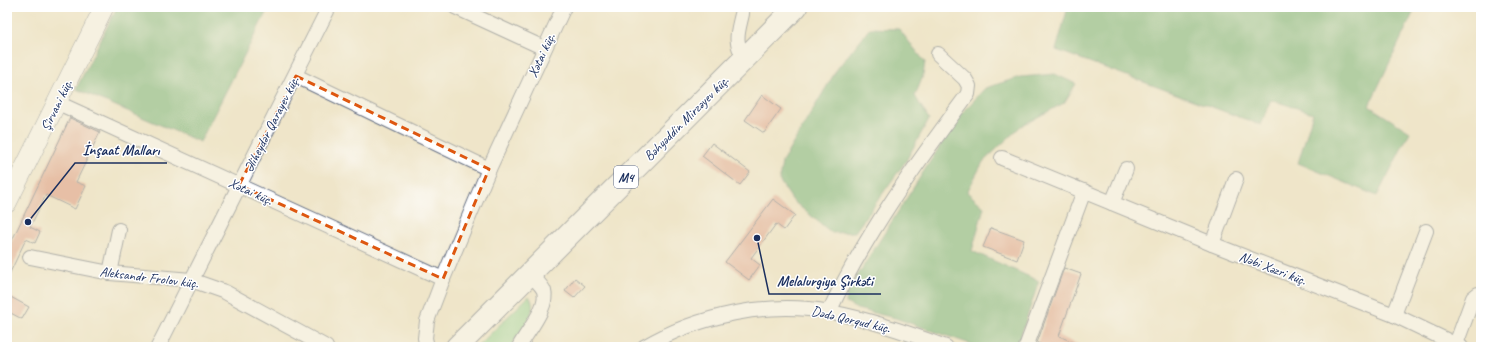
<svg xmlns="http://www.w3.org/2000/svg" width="1488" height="354" viewBox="0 0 1488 354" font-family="Caveat,sans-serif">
<rect width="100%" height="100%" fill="#fff"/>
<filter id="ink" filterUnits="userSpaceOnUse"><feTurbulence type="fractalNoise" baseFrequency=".025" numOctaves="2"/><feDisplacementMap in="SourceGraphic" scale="8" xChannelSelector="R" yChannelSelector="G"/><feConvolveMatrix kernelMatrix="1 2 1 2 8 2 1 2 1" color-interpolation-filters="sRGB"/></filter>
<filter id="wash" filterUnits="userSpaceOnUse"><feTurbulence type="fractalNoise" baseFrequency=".012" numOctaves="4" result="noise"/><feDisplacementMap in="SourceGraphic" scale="16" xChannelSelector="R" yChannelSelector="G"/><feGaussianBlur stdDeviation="0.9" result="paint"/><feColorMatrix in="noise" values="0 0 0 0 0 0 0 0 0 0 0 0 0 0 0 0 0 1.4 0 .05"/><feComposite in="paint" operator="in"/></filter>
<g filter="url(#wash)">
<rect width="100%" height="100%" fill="#efe5c9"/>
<path fill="#84ce8a" stroke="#507e74" d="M529,296C541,312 518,333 511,347H477Z"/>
<g fill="#6bb176" stroke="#43706a">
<path d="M117,7H269L200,142L76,89Z"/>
<path d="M1068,7H1416L1369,106L1410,132L1377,196L1298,163L1313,113L1271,100L1261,125L1056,50Z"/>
<path d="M870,28L899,29L925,62L923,76L915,96L929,119L906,161L855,232L832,233L793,201L779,180L782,162L837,69Z"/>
<path d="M1055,74L1076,84L1064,103L1021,126L983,162L967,192L984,207L972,251L1039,281L1017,347H979L895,318L857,309L846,303L847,292L957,119L985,88L1020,77Z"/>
</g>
<g id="blocks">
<g fill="#dd917c">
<path d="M762,95L781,109L764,133L745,120Z"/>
<path d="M70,118L100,132L76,182L86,186L75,209L46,195L30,227L40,232L35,243L26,239L7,279V251Z"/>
<path d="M712,143L750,172L740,185L702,156Z"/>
<path d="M773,199L795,215L784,230L776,224L751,258L760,265L749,280L725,262Z"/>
<path d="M991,228L1024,240L1017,260L983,247Z"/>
<path d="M1064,268L1081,274L1059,336L1084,347H1049L1037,343Z"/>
<path d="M575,278L585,286L574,298L565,291Z"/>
<path d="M7,295L29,307L22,319L7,311Z"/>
</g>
</g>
</g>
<g filter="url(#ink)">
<use href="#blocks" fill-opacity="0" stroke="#656f83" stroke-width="1"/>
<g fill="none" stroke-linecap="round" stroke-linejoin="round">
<defs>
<g id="street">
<path d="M455,7L544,48"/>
<path d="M742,14C738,32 733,42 745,58"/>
<path d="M296,76L489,169"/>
<path d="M58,103L443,279"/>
<path d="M1002,158L1212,244L1394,315L1461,347"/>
<path d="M1112,203L1126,169"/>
<path d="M1212,244L1236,179"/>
<path d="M30,257L110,273L191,280L225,292L326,347"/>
<path d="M110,273L119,230"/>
<path d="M829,312C864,236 918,161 968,94L969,86L965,79L938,54"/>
<path d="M1394,315L1426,231"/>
<path d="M1456,344L1473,298L1478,294H1481"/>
<path d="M158,347L329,7"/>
<path d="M427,347L425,338L427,321L443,279L489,169L564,7"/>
<path d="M519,347C526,333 549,307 544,291C542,285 534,279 530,274"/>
<path d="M644,347C697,316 768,300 830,312C869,319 909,333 946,347"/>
<path d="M1026,347L1084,191"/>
</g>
<path id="secondary" d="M7,203L104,7"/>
<path id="highway" d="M457,347L796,7"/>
</defs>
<use href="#street" stroke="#656f83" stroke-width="16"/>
<use href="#secondary" stroke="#656f83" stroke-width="20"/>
<use href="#highway" stroke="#656f83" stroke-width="24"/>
<use href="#street" stroke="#fff" stroke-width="14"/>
<use href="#secondary" stroke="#fff" stroke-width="19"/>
<use href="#highway" stroke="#fff" stroke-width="22"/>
</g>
</g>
<path d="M0 0H1488V354H0ZM296,76L489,169L443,279L239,185Z" fill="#efe5c9" fill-opacity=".55" fill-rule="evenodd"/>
<path fill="none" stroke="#de5710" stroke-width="3" stroke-dasharray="8 5" stroke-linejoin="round" d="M296,76L489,169L443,279L239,185Z"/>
<g text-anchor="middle" stroke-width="3" stroke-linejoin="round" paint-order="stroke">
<rect fill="#fff" stroke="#5f6d8e" stroke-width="1" x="614" y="166" width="24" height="22" rx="3"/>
<g font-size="13" font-weight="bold" fill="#1b2f5e">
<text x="626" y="182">M4</text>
</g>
<g font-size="14" fill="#1b2f5e" stroke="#fff">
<text transform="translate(541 55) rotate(-65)" y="5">Xətai küç.</text>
<text transform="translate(56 105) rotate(-64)" y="5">Şirvani küç.</text>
<text transform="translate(686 118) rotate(-45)" y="5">Bəhyəddin Mirzəyev küç.</text>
<text transform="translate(271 124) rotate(-63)" y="5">Əliheydər Qarayev küç.</text>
<text transform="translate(251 191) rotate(25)" y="5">Xətai küç.</text>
<text transform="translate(1273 268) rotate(21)" y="5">Nəbi Xəzri küç.</text>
<text transform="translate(149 277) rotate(7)" y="5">Aleksandr Frolov küç.</text>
<text transform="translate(851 319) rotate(13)" y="5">Dədə Qorqud küç.</text>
</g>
</g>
<path fill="none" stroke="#1b2f5e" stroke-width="1.5" d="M28 222L75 163H167M757 238L769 294H881"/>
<g fill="#1b2f5e" stroke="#fff" stroke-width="1.5">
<circle cx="28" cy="222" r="4"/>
<circle cx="757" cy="238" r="4"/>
</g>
<g font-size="15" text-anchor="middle" font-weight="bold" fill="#1b2f5e" stroke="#fff" stroke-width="3" stroke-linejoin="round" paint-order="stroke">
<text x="121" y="155">İnşaat Malları</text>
<text x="825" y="286">Melalurgiya Şirkəti</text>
</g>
<rect width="1488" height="354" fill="none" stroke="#fff" stroke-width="24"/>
</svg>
